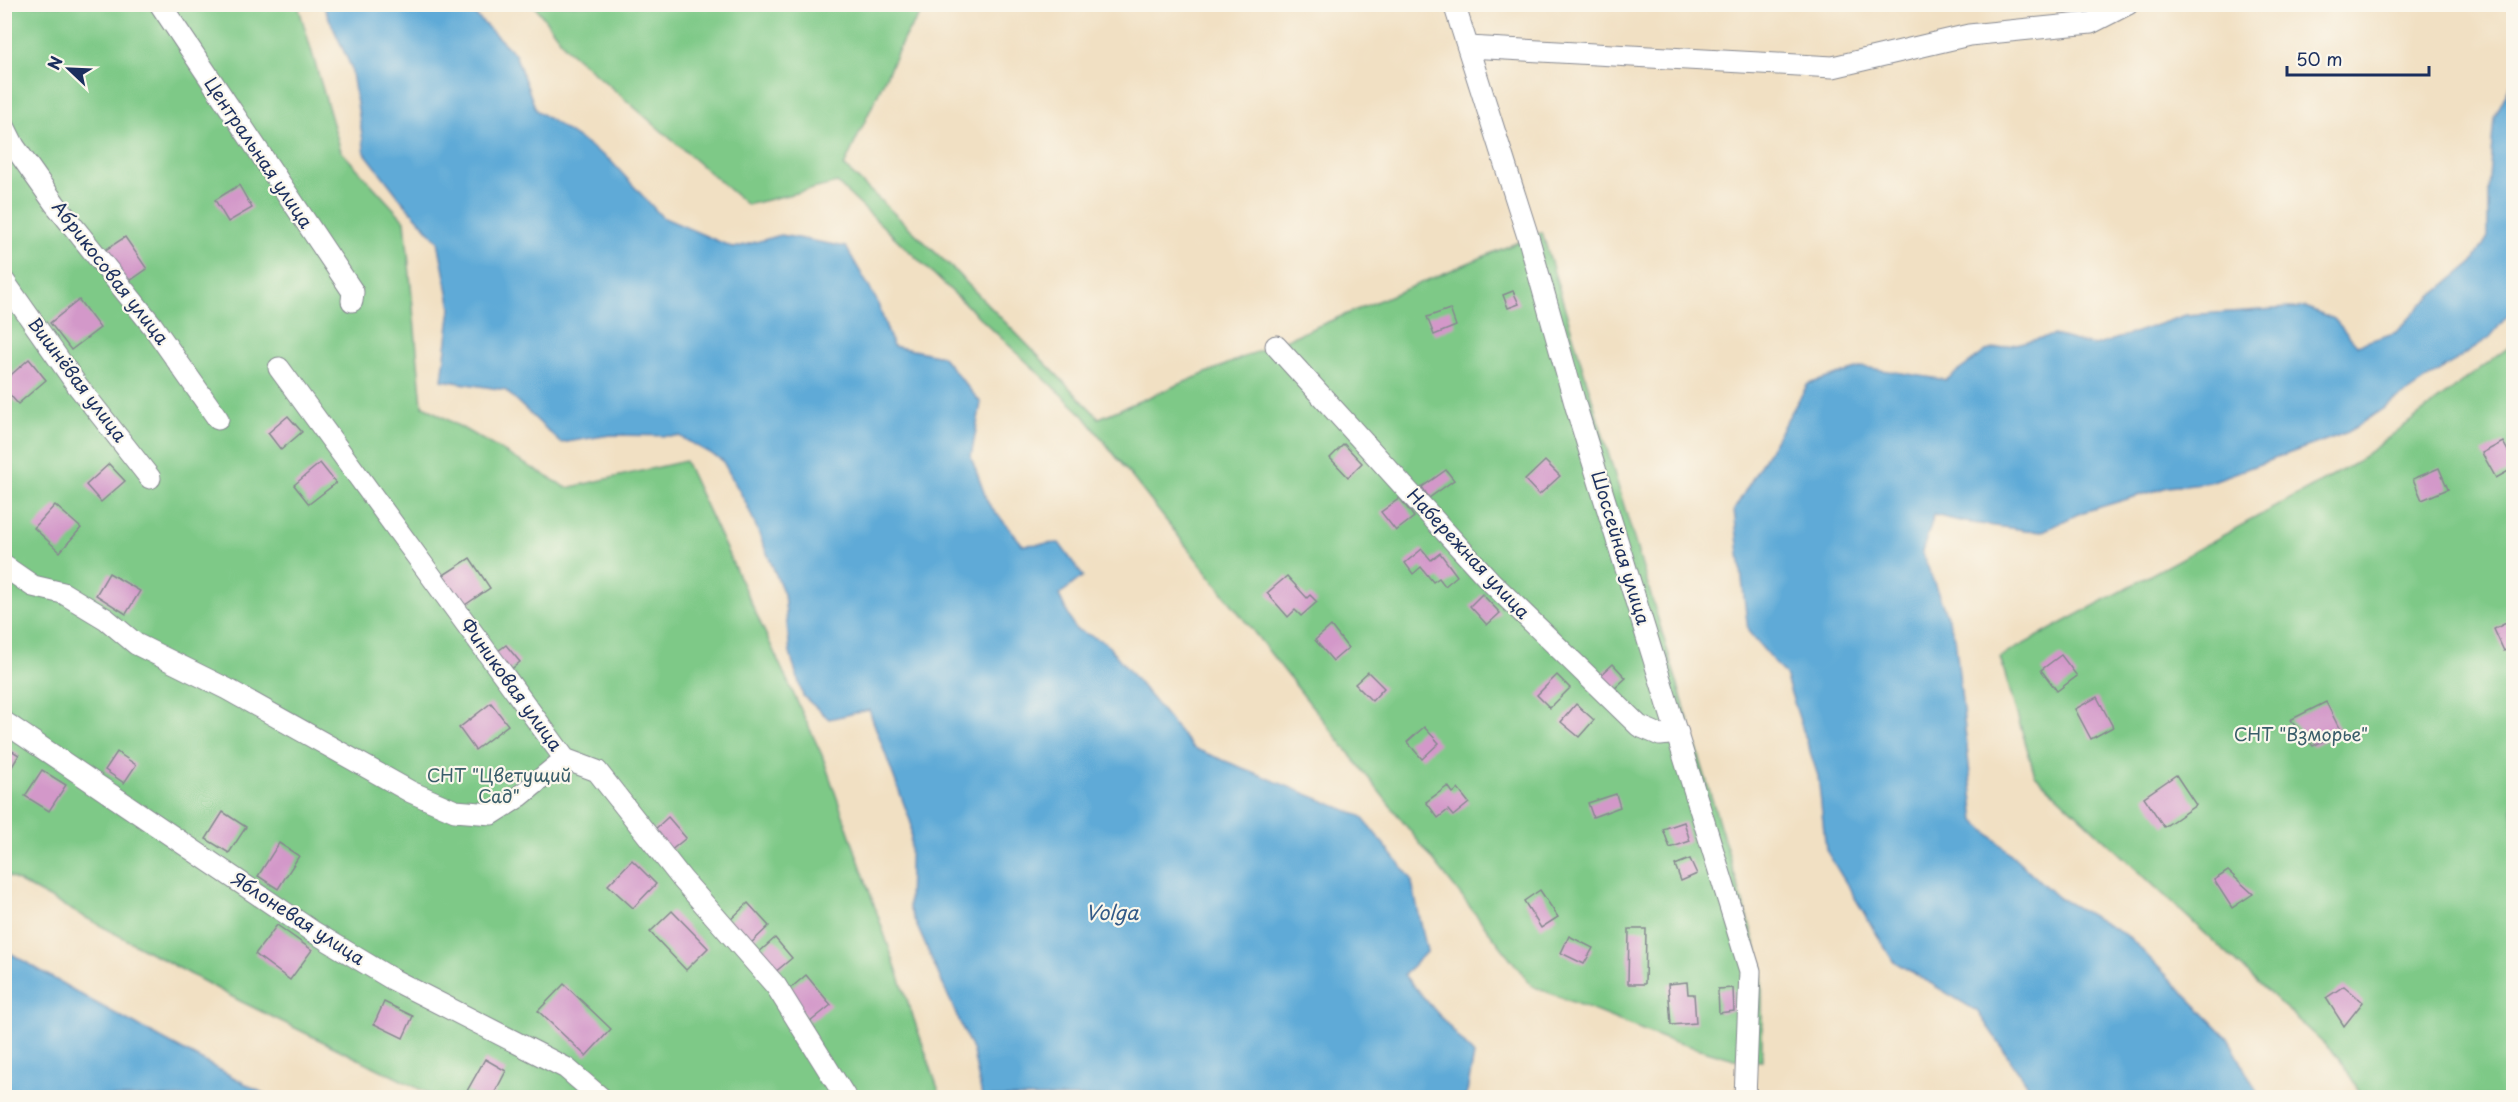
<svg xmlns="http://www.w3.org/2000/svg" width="2518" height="1102" viewBox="0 0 2518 1102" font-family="'Playpen Sans',sans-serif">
<rect width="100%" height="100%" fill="#fbf7ec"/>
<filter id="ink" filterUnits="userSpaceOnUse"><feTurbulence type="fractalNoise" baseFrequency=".0167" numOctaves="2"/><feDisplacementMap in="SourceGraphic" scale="12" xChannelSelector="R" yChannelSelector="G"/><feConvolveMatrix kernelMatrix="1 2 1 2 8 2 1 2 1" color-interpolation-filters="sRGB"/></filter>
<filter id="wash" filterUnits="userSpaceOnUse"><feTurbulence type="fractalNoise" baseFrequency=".008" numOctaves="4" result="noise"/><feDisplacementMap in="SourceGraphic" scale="24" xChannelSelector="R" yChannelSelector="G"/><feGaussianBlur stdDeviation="1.35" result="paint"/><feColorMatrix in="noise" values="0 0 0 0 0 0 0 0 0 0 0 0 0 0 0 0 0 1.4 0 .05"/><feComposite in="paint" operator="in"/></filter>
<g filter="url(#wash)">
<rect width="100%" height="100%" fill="#f1e0c3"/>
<g fill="#7ec987" stroke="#4c7c72" stroke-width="1.5">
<path d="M4,5H298L341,151L405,221L422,405L567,488L685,461L822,755L941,1097H436L240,1001L5,874Z"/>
<path d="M534,5H927L905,36L844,166L955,271L1099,418L1542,232L1762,966V1061L1738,1060L1665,1039L1532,986L1084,416L837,183L747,205L567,49Z"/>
<path d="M2513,344V1097H2363L2339,1058L2035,775L2000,657L2352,465Z"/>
</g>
<g fill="#5faad7" stroke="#3d6c9a" stroke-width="1.5">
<path d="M323,5H465L515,54L536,110L610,160L662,217L734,248L781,235L846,247L877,301L893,346L942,356L981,403L971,457L988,503L1023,545L1059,543L1083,576L1059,595L1075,629L1105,642L1193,748L1361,816L1411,878L1427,951L1404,975L1474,1055L1466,1097H982L973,1052L909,908L911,823L869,710L829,719L803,696L790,653L784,594L747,505L722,460L679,436L610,435L561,443L505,390L442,380L451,308L438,241L402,201L365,153L351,67Z"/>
<path d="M2513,80V309L2490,337L2348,432L2210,482L2168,487L2080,513L2041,532L1964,522L1934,515L1922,552L1955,637L1975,821L2056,896L2129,937L2228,1038L2260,1097H2036L1977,1011L1893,961L1826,850L1818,776L1785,675L1748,631L1734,510L1808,384L1863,367L1946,380L1986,351L2054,335L2095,346L2186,315L2305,307L2334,319L2357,345L2397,332L2422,304L2473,262L2488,237V190L2494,118Z"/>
<path d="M5,950L92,1001L270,1097H5Z"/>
</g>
<g id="blocks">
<g fill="#d398c9">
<path d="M239,185L252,208L228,222L215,200Z"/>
<path d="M125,237L147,269L127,283L105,250Z"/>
<path d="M1513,291L1519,304L1508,308L1503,295Z"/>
<path d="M79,300L100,328L71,350L50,323Z"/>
<path d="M1450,309L1456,326L1434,335L1427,317Z"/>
<path d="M29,359L46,380L18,404L4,388V381Z"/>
<path d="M288,416L302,432L281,450L268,433Z"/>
<path d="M2503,442L2514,462V468L2496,478L2482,453Z"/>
<path d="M1344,444L1362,463L1348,477L1330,458Z"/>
<path d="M1545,461L1560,476L1539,495L1525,480Z"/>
<path d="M320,463L336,483L309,504L294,485Z"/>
<path d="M109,464L125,481L101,502L86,485Z"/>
<path d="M2439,468L2448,489L2422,500L2413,479Z"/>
<path d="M1446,470L1454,480L1429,498L1422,487Z"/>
<path d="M1400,498L1414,517L1396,531L1381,512Z"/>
<path d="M55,505L81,528L60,552L34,528Z"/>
<path d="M1422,549L1431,560L1440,553L1457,576L1445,586L1439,578L1433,582L1421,567L1413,574L1405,563Z"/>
<path d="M470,558L490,588L462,607L442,576Z"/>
<path d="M109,573L140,591L126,614L96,595Z"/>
<path d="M1287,576L1307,598L1310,595L1317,602L1301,616L1295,610L1288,617L1267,593Z"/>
<path d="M1482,594L1500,613L1487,625L1470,606Z"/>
<path d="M2514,619V646L2504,651L2494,629Z"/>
<path d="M1331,626L1348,648L1333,661L1315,640Z"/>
<path d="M506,645L520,662L508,672L494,654Z"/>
<path d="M2061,655L2077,676L2057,691L2041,670Z"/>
<path d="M1613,664L1626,678L1613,690L1600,676Z"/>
<path d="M1368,672L1384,688L1372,701L1355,684Z"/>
<path d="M1557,675L1570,688L1550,708L1537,695Z"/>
<path d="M2097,697L2113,727L2091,739L2075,709Z"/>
<path d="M2326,702L2341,732L2313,746L2290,720Z"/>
<path d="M491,703L508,725L475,750L459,728Z"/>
<path d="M1576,704L1594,720L1579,737L1561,722Z"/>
<path d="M1424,727L1439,743L1422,759L1407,742Z"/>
<path d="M4,746L19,755L4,780Z"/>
<path d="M117,752L136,765L124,783L105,770Z"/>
<path d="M42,770L66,785L49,811L25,796Z"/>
<path d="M2176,775L2196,805L2164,827L2144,797Z"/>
<path d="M1448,786L1453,793L1458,789L1469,803L1453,816L1448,810L1438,818L1426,802Z"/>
<path d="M1616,794L1620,807L1593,817L1588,803Z"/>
<path d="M223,812L246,827L229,853L206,839Z"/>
<path d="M668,817L686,838L669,852L652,832Z"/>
<path d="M1684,822L1690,841L1670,848L1663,829Z"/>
<path d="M279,843L299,856L278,889L258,876Z"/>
<path d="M1690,859L1697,874L1681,881L1675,865Z"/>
<path d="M632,860L656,884L633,908L608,885Z"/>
<path d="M2228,871L2253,894L2232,908L2214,880Z"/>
<path d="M1540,890L1558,917L1541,928L1524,901Z"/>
<path d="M748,903L769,926L749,945L728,922Z"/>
<path d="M672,911L708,948L686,970L650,932Z"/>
<path d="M277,925L312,950L290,980L255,954Z"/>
<path d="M1629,929H1646L1645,984H1628Z"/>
<path d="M1569,936L1593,948L1584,964L1561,953Z"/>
<path d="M775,938L792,958L774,973L757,954Z"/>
<path d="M806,975L831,1005L810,1022L786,992Z"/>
<path d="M1687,982L1688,994H1694L1696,1023L1671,1025L1668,984Z"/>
<path d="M564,984L611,1029L586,1056L538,1011Z"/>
<path d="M2344,986L2363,1002L2344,1026L2326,998Z"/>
<path d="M1733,988L1734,1011L1719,1013L1718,989Z"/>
<path d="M384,1002L413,1016L403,1038L374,1024Z"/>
<path d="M485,1059L506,1071L492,1098H478L467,1091Z"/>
</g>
</g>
</g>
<g filter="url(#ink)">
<use href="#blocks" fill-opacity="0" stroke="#868890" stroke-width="1.5"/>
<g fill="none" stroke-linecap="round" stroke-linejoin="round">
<defs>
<g id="street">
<path d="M160,4L353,292L352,301"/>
<path d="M1454,4L1529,240L1576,407L1750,971L1745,1098"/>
<path d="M1468,47L1833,67L1969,35L2091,23L2128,4"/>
<path d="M4,126L14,146L55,204L152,325L218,419"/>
<path d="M4,281L77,385L150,478"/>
<path d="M1276,346L1491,582L1639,726L1660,735L1678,733"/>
<path d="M279,368L565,759L597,771L682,879L776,986L846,1098"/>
<path d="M4,566L33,586L63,593L106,619L136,644L227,689L411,792L455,811L492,814L520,796L565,759"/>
<path d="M4,722L312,931L392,979L566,1068L601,1098"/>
</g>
</defs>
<use href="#street" stroke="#868890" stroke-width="23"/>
<use href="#street" stroke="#fff" stroke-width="21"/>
</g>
</g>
<g text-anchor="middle" stroke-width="4.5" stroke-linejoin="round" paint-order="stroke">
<g font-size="18" fill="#1b2f5e" stroke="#fbf7ec">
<text transform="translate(258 153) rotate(56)" y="6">Центральная улица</text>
<text transform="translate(110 273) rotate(52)" y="6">Абрикосовая улица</text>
<text transform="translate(77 380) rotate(53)" y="6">Вишнёвая улица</text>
<text transform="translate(1620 548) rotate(73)" y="6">Шоссейная улица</text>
<text transform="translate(1468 554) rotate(47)" y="6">Набережная улица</text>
<text transform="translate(511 685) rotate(54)" y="6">Финиковая улица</text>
<text transform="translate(298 919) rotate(33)" y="6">Яблоневая улица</text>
</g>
<g font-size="18" fill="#395d6a" stroke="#fbf7ec">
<text x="2301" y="741">СНТ "Взморье"</text>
<text x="499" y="782">СНТ "Цветущий<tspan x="499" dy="21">Сад"</tspan></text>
</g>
<g font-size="20" font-style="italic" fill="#335a88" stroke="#fbf7ec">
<text x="1112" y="920">Volga</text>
</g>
</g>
<rect width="2518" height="1102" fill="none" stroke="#fbf7ec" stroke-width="24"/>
<g transform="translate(69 69) rotate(293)" stroke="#fbf7ec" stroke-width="4.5" paint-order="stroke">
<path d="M0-4.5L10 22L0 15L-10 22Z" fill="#1b2f5e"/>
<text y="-9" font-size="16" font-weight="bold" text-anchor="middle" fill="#1b2f5e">N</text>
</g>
<path d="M2287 66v9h142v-9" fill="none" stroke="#1b2f5e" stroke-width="3"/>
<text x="2296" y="66" font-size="18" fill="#1b2f5e" stroke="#fbf7ec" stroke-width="4.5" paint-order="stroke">50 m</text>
</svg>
